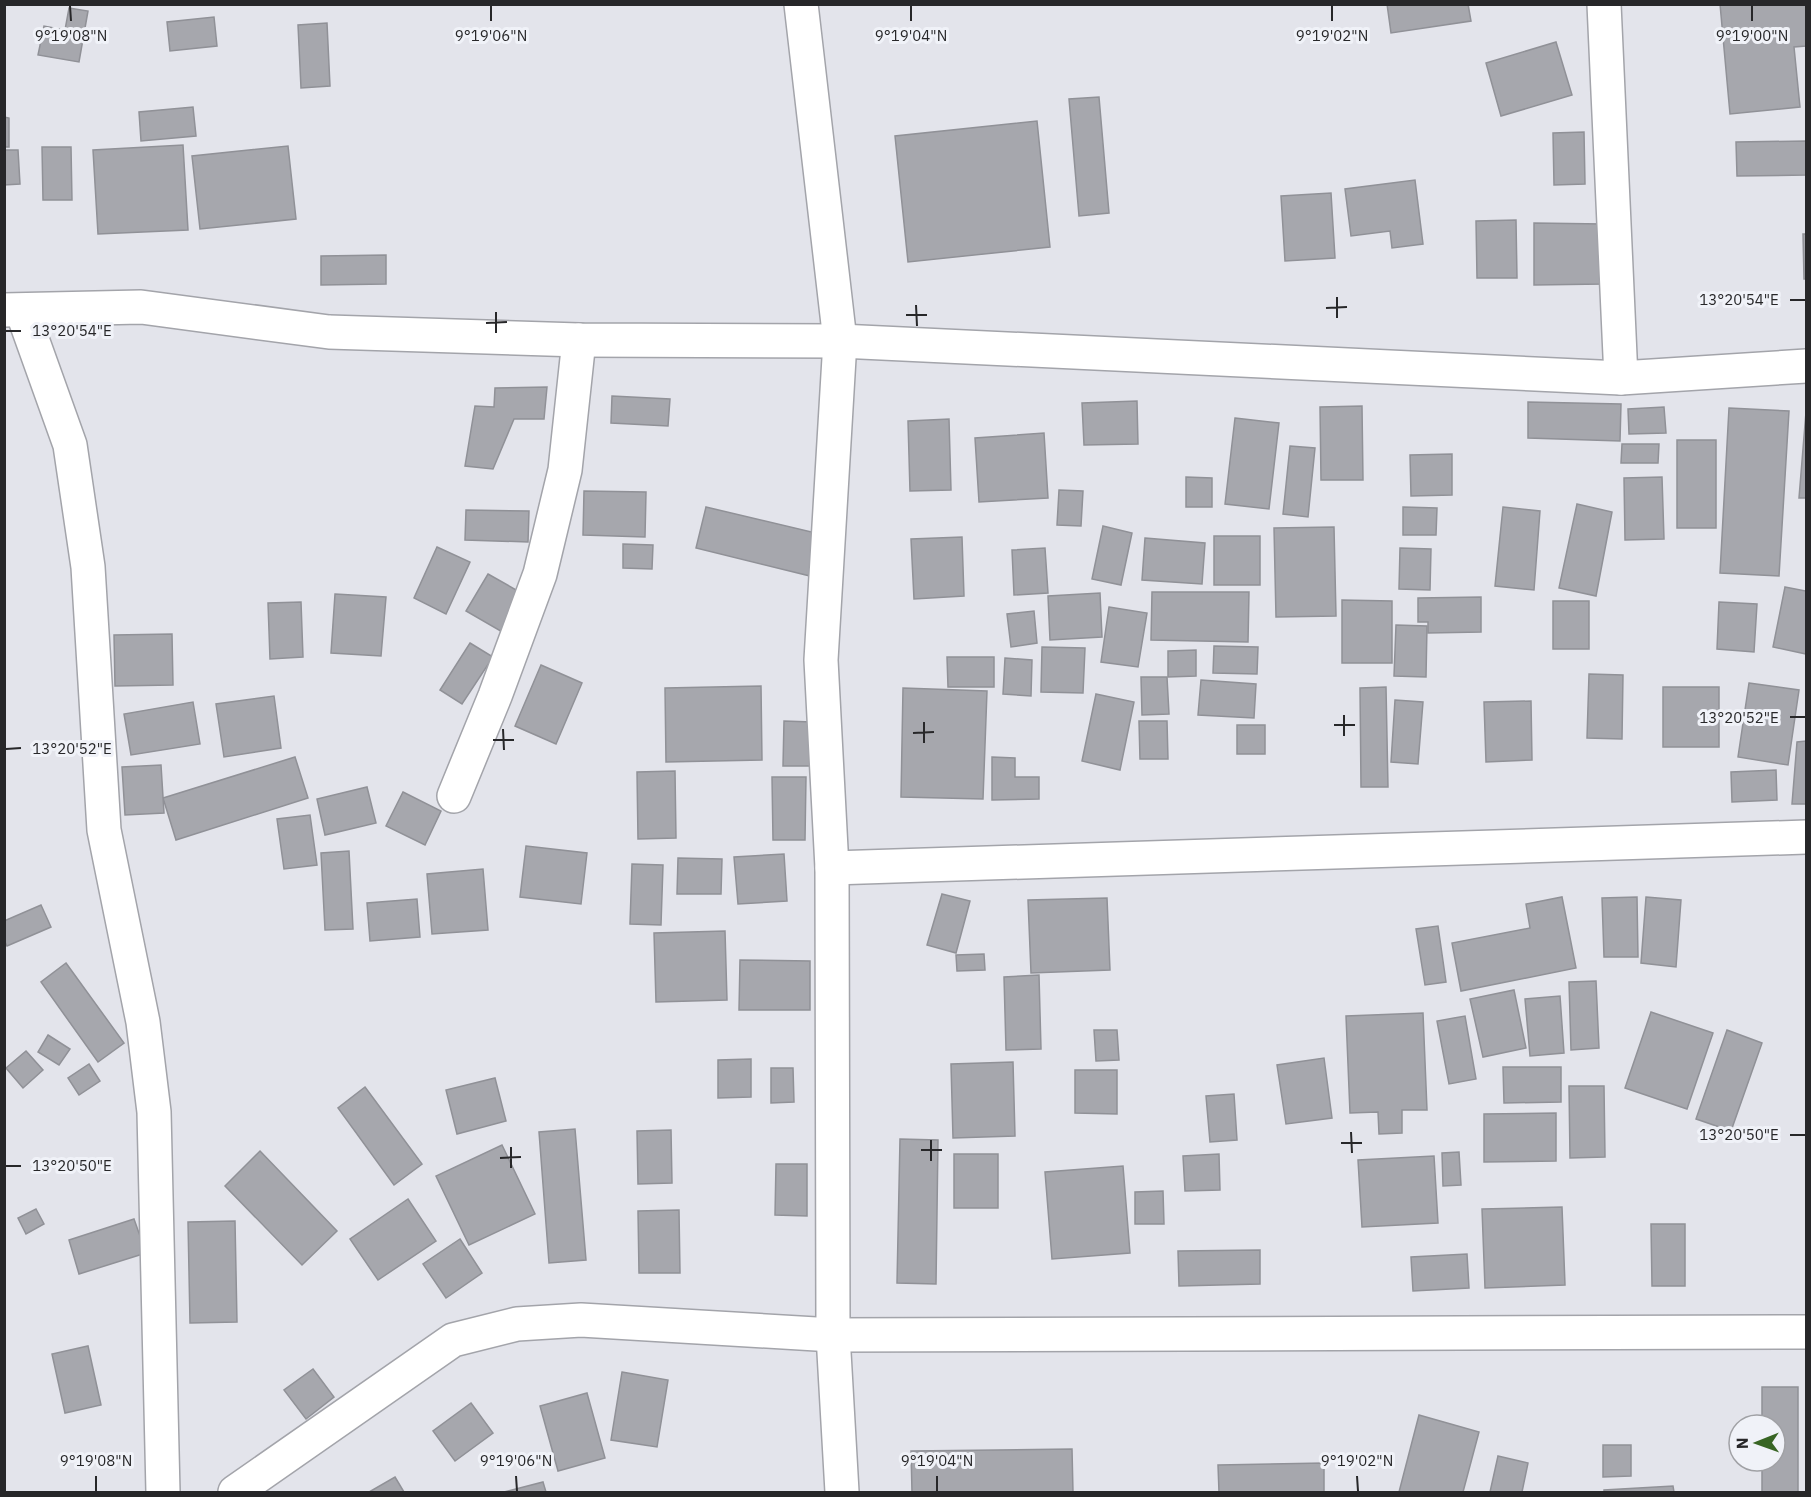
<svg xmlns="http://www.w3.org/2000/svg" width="1811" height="1497" viewBox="0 0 1811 1497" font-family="'IBM Plex Sans',sans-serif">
<rect width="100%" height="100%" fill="#e3e4eb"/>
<g fill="#a6a7ad" stroke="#909197" stroke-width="1.5">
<path d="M1387,4H1468L1471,21L1391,33Z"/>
<path d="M1720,4H1806V46L1794,47L1800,107L1730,114Z"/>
<path d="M69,8L88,11L79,62L38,55L44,26L65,30Z"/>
<path d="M214,17L217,46L170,51L167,22Z"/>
<path d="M327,23L330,86L301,88L298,25Z"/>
<path d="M1556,42L1572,95L1501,116L1486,63Z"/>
<path d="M1099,97L1109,213L1079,216L1069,99Z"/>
<path d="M193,107L196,136L141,141L139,112Z"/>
<path d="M4,117L9,118V147H4Z"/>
<path d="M1037,121L1050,247L908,262L895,136Z"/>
<path d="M1584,132L1585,184L1554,185L1553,133Z"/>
<path d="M1806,141V175L1737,176L1736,142Z"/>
<path d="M183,145L188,230L98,234L93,150Z"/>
<path d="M288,146L296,219L200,229L192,156Z"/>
<path d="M42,147H71L72,200H43Z"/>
<path d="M4,150H18L20,184L4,185Z"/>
<path d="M1415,180L1423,244L1392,248L1390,231L1351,236L1345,189Z"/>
<path d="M1331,193L1335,258L1285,261L1281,196Z"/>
<path d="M1516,220L1517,278H1477L1476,221Z"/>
<path d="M1534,223L1603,224V284L1534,285Z"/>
<path d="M1803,234H1806V279H1804Z"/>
<path d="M386,255V284L321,285V256Z"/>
<path d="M547,387L544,419H514L493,469L465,466L475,406L494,407L495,388Z"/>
<path d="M612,396L670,399L668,426L611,423Z"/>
<path d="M1137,401L1138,444L1084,445L1082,403Z"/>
<path d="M1528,402L1621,404L1620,441L1528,438Z"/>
<path d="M1362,406L1363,480H1321L1320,407Z"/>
<path d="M1664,407L1666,433L1629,434L1628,409Z"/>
<path d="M1729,408L1789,411L1779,576L1720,573Z"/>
<path d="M1806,412V498H1799Z"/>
<path d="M1235,418L1279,423L1269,509L1225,504Z"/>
<path d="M949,419L951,490L910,491L908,421Z"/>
<path d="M1044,433L1048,498L979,502L975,438Z"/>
<rect x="1677" y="440" width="39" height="88"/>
<path d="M1622,444H1659L1658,463H1621Z"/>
<path d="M1290,446L1315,448L1308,517L1283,514Z"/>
<path d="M1452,454V495L1411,496L1410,455Z"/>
<path d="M1186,477L1212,478V507H1186Z"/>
<path d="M1662,477L1664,539L1625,540L1624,478Z"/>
<path d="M1059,490L1083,491L1081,526L1057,525Z"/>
<path d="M584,491L646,492L645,537L583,535Z"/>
<path d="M1577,504L1612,512L1596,596L1559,588Z"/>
<path d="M706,507L820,534L810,576L696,548Z"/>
<path d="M1403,507L1437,508L1436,535H1403Z"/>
<path d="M1503,507L1540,511L1534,590L1495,586Z"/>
<path d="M466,510L529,511L528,542L465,540Z"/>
<path d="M1103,526L1132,533L1121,585L1092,579Z"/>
<path d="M1334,527L1336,616L1276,617L1274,528Z"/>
<rect x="1214" y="536" width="46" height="49"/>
<path d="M962,537L964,596L914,599L911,539Z"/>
<path d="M1145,538L1205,543L1202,584L1142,580Z"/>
<path d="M623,544L653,545L652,569L623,568Z"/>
<path d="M437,547L470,562L446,614L414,598Z"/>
<path d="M1045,548L1048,593L1014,595L1012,550Z"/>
<path d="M1400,548L1431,549L1430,590L1399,589Z"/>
<path d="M488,574L525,595L504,633L466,611Z"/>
<path d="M1785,587L1806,591V654L1773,647Z"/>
<path d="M1152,592H1249L1248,642L1151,640Z"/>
<path d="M1100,593L1102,637L1050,640L1048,596Z"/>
<path d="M335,594L386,597L381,656L331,653Z"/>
<path d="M1481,597V632L1428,633V622H1418V598Z"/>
<path d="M1342,600L1392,601V663H1342Z"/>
<rect x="1553" y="601" width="36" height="48"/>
<path d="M301,602L303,657L270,659L268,603Z"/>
<path d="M1719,602L1757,604L1754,652L1717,649Z"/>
<path d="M1109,607L1147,613L1138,667L1101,662Z"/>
<path d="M1034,611L1037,643L1011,647L1007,614Z"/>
<path d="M1396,625L1427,626L1426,677L1394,676Z"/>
<path d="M172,634L173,685L115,686L114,635Z"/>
<path d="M470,643L493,657L462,704L440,690Z"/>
<path d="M1214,646L1258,647L1257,674L1213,673Z"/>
<path d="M1042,647L1085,648L1083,693L1041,692Z"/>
<path d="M1196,650V676L1168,677V651Z"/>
<path d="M947,657H994V687H948Z"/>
<path d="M1005,658L1032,660L1031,696L1003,694Z"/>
<path d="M541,665L582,683L556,744L515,726Z"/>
<path d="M1589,674L1623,675L1622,739L1587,738Z"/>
<path d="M1141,677H1167L1169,714L1142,715Z"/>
<path d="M1201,680L1256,684L1254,718L1198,715Z"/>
<path d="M1749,683L1799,690L1788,765L1738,757Z"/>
<path d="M761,686L762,760L666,762L665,688Z"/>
<path d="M1386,687L1388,787H1361L1360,688Z"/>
<rect x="1663" y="687" width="56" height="60"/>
<path d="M903,688L987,691L983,799L901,797Z"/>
<path d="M1096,694L1134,702L1120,770L1082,761Z"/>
<path d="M274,696L281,748L224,757L216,704Z"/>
<path d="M1395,700L1423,702L1418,764L1391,762Z"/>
<path d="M1531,701L1532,760L1486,762L1484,702Z"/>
<path d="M193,702L200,744L131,755L124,714Z"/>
<path d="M784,721L812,722V766H783Z"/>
<path d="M1139,721H1167L1168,759H1140Z"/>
<rect x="1237" y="725" width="28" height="29"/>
<path d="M1806,741V804H1792L1797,742Z"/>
<path d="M295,757L308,798L176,840L163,798Z"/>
<path d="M992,757L1015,758V777H1039V799L992,800Z"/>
<path d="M161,765L164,813L125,815L122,767Z"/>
<path d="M1776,770L1777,800L1732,802L1731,772Z"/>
<path d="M675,771L676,838L638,839L637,772Z"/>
<path d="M772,777H806L805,840H773Z"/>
<path d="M367,787L376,823L325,835L317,799Z"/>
<path d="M403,792L441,811L425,845L386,826Z"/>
<path d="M310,815L317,865L284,869L277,819Z"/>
<path d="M526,846L587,853L581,904L520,897Z"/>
<path d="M349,851L353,929L325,930L321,853Z"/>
<path d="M784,854L787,901L738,904L734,857Z"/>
<path d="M678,858L722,859L721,894H677Z"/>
<path d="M632,864L663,865L661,925L630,924Z"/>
<path d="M483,869L488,930L432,934L427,874Z"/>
<path d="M942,894L970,901L956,953L927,945Z"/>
<path d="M1562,897L1576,968L1461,991L1452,943L1530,928L1526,904Z"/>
<path d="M1637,897L1638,957H1604L1602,898Z"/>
<path d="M1646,897L1681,900L1676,967L1641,963Z"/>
<path d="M1107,898L1110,970L1031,973L1028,900Z"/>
<path d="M417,899L420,937L370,941L367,903Z"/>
<path d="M41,905L51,927L7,946L4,940V921Z"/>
<path d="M1438,926L1446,982L1425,985L1416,929Z"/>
<path d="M725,931L727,1000L656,1002L654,933Z"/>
<path d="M984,954L985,970L957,971L956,955Z"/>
<path d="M740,960L810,961V1010H739Z"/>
<path d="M66,963L124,1043L98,1062L41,982Z"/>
<path d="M1039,975L1041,1049L1006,1050L1004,977Z"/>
<path d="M1596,981L1599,1048L1571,1050L1569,982Z"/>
<path d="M1514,990L1526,1048L1483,1057L1470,999Z"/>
<path d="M1560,996L1564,1053L1530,1056L1525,999Z"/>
<path d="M1651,1012L1713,1033L1687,1109L1625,1088Z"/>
<path d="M1423,1013L1427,1110H1402V1133L1379,1134L1378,1112L1350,1113L1346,1016Z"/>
<path d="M1465,1016L1476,1079L1449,1084L1437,1021Z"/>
<path d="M1094,1030H1117L1119,1060L1096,1061Z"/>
<path d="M1727,1030L1762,1043L1731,1131L1696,1119Z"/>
<path d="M48,1035L70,1049L59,1065L38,1052Z"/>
<path d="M26,1051L43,1070L23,1088L6,1068Z"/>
<path d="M1324,1058L1332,1118L1286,1124L1277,1065Z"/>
<path d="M751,1059V1097L718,1098V1060Z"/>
<path d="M1013,1062L1015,1136L953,1138L951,1064Z"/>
<path d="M89,1064L100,1081L79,1095L68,1078Z"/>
<path d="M1503,1067H1561V1102L1504,1103Z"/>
<path d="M771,1068H793L794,1102L771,1103Z"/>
<path d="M1075,1070H1117V1114L1075,1113Z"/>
<path d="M495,1078L506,1121L457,1134L446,1090Z"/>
<path d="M1569,1086H1604L1605,1157L1570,1158Z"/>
<path d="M365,1087L422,1164L394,1185L338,1108Z"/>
<path d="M1234,1094L1237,1140L1210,1142L1206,1096Z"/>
<path d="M1556,1113V1161L1484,1162V1114Z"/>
<path d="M575,1129L586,1260L549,1263L539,1132Z"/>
<path d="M671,1130L672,1183L638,1184L637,1131Z"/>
<path d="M900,1139L938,1140L936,1284L897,1283Z"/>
<path d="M502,1145L535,1214L469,1245L436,1176Z"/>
<path d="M260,1151L337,1231L302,1265L225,1186Z"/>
<path d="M1459,1152L1461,1185L1443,1186L1442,1153Z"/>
<rect x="954" y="1154" width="44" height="54"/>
<path d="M1219,1154L1220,1190L1185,1191L1183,1156Z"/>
<path d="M1434,1156L1438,1223L1362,1227L1358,1160Z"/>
<path d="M776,1164H807V1216L775,1215Z"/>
<path d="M1123,1166L1130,1253L1052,1259L1045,1172Z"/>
<path d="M1163,1191L1164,1224H1135V1192Z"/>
<path d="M408,1199L436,1241L378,1280L350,1239Z"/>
<path d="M1562,1207L1565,1285L1485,1288L1482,1209Z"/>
<path d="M36,1209L44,1224L26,1234L18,1218Z"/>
<path d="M679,1210L680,1273H639L638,1211Z"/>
<path d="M134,1219L146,1253L79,1274L69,1240Z"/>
<path d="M235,1221L237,1322L190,1323L188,1222Z"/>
<path d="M1651,1224H1685V1286H1652Z"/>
<path d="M460,1239L482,1273L446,1298L423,1264Z"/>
<path d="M1260,1250V1284L1179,1286L1178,1251Z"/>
<path d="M1467,1254L1469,1288L1413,1291L1411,1257Z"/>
<path d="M88,1346L101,1405L65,1413L52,1354Z"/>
<path d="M313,1369L334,1397L306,1419L284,1390Z"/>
<path d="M622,1372L668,1380L657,1447L611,1440Z"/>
<path d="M1762,1387H1798V1492H1762V1461H1775V1425H1762Z"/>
<path d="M587,1393L605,1458L558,1471L540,1406Z"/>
<path d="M471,1403L493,1433L455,1461L433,1431Z"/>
<path d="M1419,1415L1479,1432L1463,1492H1399Z"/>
<path d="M1603,1445H1631V1476L1603,1477Z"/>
<path d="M1072,1449L1073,1492H912L911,1451Z"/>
<path d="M1498,1456L1528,1463L1522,1492H1490Z"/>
<path d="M1324,1463V1492H1219L1218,1465Z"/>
<path d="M395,1477L404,1492H369Z"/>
<path d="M543,1482L546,1492H504Z"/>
<path d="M1673,1486L1674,1492H1604V1490Z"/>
</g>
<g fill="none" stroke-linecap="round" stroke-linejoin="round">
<defs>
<g id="minor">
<path d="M801,4L840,341L821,660L832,868L833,1335L842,1492"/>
<path d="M1604,4L1621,378"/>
<path d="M4,310L141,307L329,332L579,340L840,341L1621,378L1806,366"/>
<path d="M22,311L70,445L88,567L104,830L143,1022L154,1112L163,1492"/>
<path d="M454,796L495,696L540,574L565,470L579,340"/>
<path d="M832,868L1806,837"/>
<path d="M235,1492L453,1340L517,1324L581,1320L833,1335L1806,1332"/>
</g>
</defs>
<use href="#minor" stroke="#a3a4aa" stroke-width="36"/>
<use href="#minor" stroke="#fff" stroke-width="33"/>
</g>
<path fill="none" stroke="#272729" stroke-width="2" d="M70,6L71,21M491,6V21M911,6V21M1332,6V21M1752,6V21M1337,297V318M1790,300H1805M916,305L917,326M1326,308L1347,307M496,312V333M906,315H927M486,323L507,322M6,331H21M1344,715V736M1790,717H1805M924,722V743M1334,725H1355M503,729L504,750M913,733L934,732M493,740H514M6,749L21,748M1351,1132L1352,1153M1790,1135H1805M931,1140V1161M1341,1143H1362M511,1147V1168M921,1150H942M500,1158L521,1157M6,1166H21M96,1476V1491M516,1476L517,1491M937,1476V1491M1357,1476L1358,1491"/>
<g font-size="15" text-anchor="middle" fill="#272729" stroke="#f0f2f8" stroke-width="6" stroke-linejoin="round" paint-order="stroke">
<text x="71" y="41">9°19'08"N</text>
<text x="491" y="41">9°19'06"N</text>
<text x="911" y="41">9°19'04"N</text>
<text x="1332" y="41">9°19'02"N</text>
<text x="1752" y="41">9°19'00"N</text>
<text x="1739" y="305">13°20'54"E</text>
<text x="72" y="336">13°20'54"E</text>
<text x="1739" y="723">13°20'52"E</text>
<text x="72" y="754">13°20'52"E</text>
<text x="1739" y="1140">13°20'50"E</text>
<text x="72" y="1171">13°20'50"E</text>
<text x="96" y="1466">9°19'08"N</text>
<text x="516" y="1466">9°19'06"N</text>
<text x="937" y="1466">9°19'04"N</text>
<text x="1357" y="1466">9°19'02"N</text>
</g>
<rect width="1811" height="1497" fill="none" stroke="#272729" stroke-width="12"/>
<g transform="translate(1757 1443) rotate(269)"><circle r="28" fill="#f0f2f8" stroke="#a0a1a5" stroke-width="1.5"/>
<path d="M0-4.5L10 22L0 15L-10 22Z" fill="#386524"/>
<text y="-9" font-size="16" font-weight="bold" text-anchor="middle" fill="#272729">N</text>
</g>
</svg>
